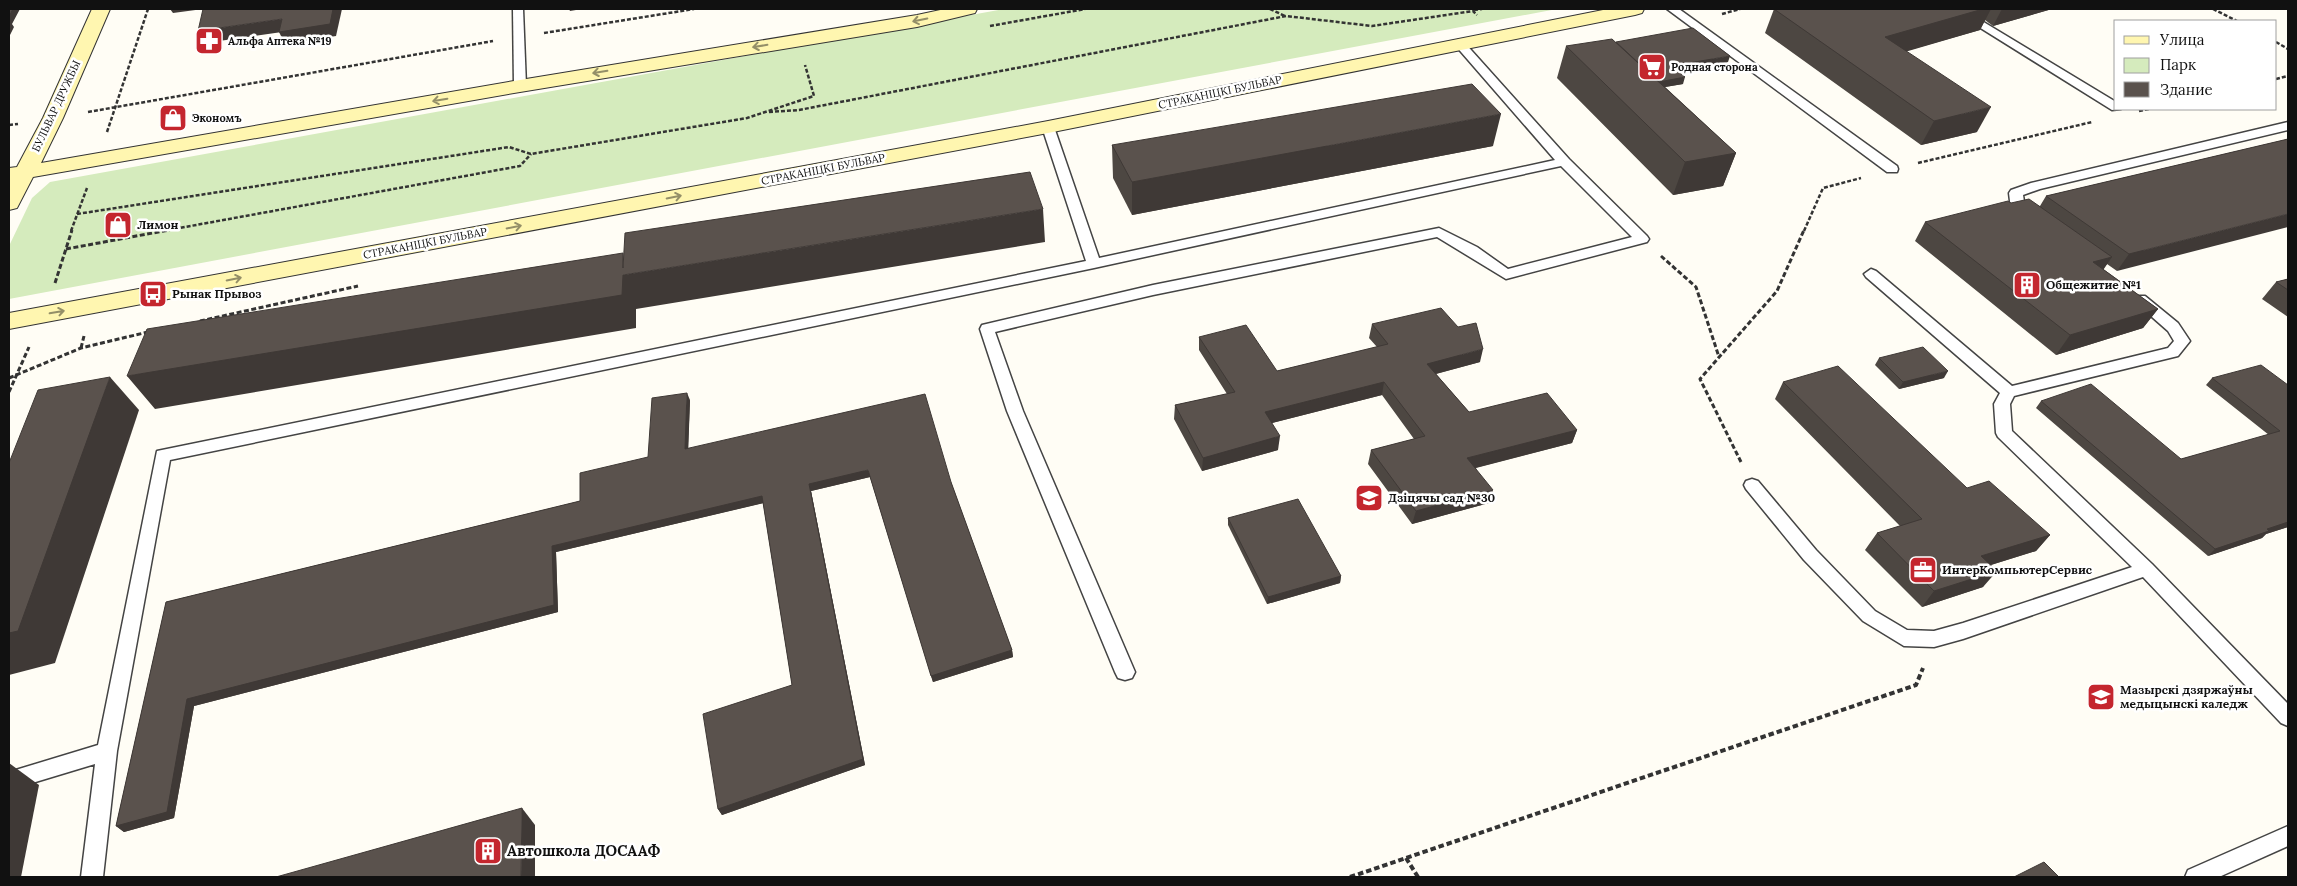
<svg xmlns="http://www.w3.org/2000/svg" width="2297" height="886" viewBox="0 0 2297 886" font-family="Lora,serif">
<rect width="100%" height="100%" fill="#fffdf5"/>
<path fill="#d5ebbd" d="M1004,9H1557L9,299V246L32,198L50,182Z"/>
<g fill="none" stroke-linecap="round" stroke-linejoin="round">
<defs>
<g id="lane">
<path d="M513,9H523L526,86L520,90L514,86Z"/>
<path d="M1667,9H1679L1897,166L1898,169L1897,172H1887Z"/>
<path d="M1950,9H1962L2116,102V109H2121L2112,110Z"/>
<path d="M1459,40L1463,41L1569,159L1647,236L1649,239L1647,242L1506,279L1437,237L1153,295L995,332L1023,411L1135,672L1132,678L1125,680L1118,678L1115,672L1007,411L980,329L982,325L1153,285L1439,228L1477,247L1508,269L1632,237L1561,166L1094,268L170,460L117,751L103,877H81L95,764L9,790V772L98,745L157,451L1086,261L1042,127L1048,123L1054,127L1099,258L1555,160L1455,45L1453,43L1455,41Z"/>
<path d="M2288,122V130L2040,189L2023,195L2025,208L2036,218L2034,221H2024L2011,209L2009,193L2011,190L2031,183Z"/>
<path d="M1871,269L1876,271L2012,386L2168,348L2174,341L2168,331L2135,302L2133,299L2135,296H2145L2178,323L2190,341L2178,356L2014,396L2010,404L2012,431L2152,564L2288,704V726L2281,723L2143,577L1963,639L1934,647L1904,646L1863,621L1804,560L1746,489L1744,485L1746,481L1752,479L1758,481L1816,550L1875,611L1907,630L1934,631L1963,623L2132,567L1998,437L1996,433L1994,404L2000,393L1866,277L1864,274Z"/>
<path d="M2288,826V846L2219,877H2185L2188,870Z"/>
</g>
<g id="secondary">
<path d="M92,9H110L63,118L41,163L520,80L917,15L945,9H977L975,13L917,27L520,92L33,177L17,208L9,210V168L17,167L43,118Z"/>
<path d="M1608,9H1644L1642,13L1635,15L1048,133L9,329V313L1048,121Z"/>
</g>
</defs>
<use href="#lane" stroke="#444" stroke-width="3"/>
<use href="#secondary" stroke="#333" stroke-width="2"/>
<g stroke="#333" stroke-width="2.5" stroke-dasharray="4 2" stroke-linecap="butt">
<path d="M1270,9L1285,16"/>
<path d="M2213,9L2237,21"/>
<path d="M1474,10L1482,9"/>
<path d="M1722,14L1740,9"/>
<path d="M990,26L1085,9"/>
<path d="M544,33L694,9"/>
<path d="M2276,42L2288,49"/>
<path d="M2276,79L2288,76"/>
<path d="M2139,111L2149,109"/>
<path d="M88,112L493,41"/>
<path d="M769,112L799,110L1286,16L1372,26L1473,11L1477,15"/>
<path d="M9,125L18,124"/>
<path d="M107,132L148,9"/>
<path d="M1918,163L2092,122"/>
<path d="M77,214L509,147L531,154L747,118L814,96L805,65"/>
<path d="M71,231L87,188"/>
<path d="M163,231L520,166L531,154"/>
<path d="M1804,231L1823,188L1861,178"/>
</g>
<g stroke="#333" stroke-width="3" stroke-dasharray="5 2.5" stroke-linecap="butt">
<path d="M66,249L169,230"/>
<path d="M1661,256L1696,287L1719,357"/>
<path d="M55,283L72,230"/>
<path d="M200,321L358,286"/>
<path d="M81,348L84,336"/>
<path d="M9,378L81,348L148,332"/>
<path d="M9,392L29,347"/>
<path d="M1741,462L1700,379L1777,291L1804,230"/>
</g>
<g stroke="#333" stroke-width="4" stroke-dasharray="5.5 3" stroke-linecap="butt">
<path d="M1406,858L1418,877"/>
<path d="M1350,877L1916,685L1923,668"/>
</g>
<use href="#lane" fill="#fff" fill-rule="evenodd"/>
<use href="#secondary" fill="#fff6b0" fill-rule="evenodd"/>
</g>
<g fill="#4d4742">
<path d="M1774,9H2052L1993,26L1985,20L1980,30L1906,51L1977,132L1921,145L1765,33Z"/>
<path d="M1616,42L1728,62L1678,71L1683,84L1665,87L1736,153L1723,186L1673,195L1557,78L1566,46Z"/>
<path d="M2288,139L2117,271L2107,264L2103,269L2158,309L2143,328L2056,355L1915,241L1925,222L2011,203L2040,206L2046,196Z"/>
<path d="M1112,145L1493,146L1132,215L1113,178Z"/>
<path d="M2288,279V317L2262,299L2276,282Z"/>
<path d="M1372,324L1480,362L1436,374L1469,412L1577,430L1572,443L1476,468L1489,503L1412,524L1368,464L1371,450L1414,439L1382,395L1272,423L1278,450L1202,471L1174,419L1175,405L1227,394L1199,350V337L1277,371L1377,347L1369,338Z"/>
<path d="M1879,358L1944,378L1899,389L1875,365Z"/>
<path d="M2212,378L2288,385V527L2266,534L2262,538L2208,556L2036,408L2041,401L2181,459L2269,435L2206,385Z"/>
<path d="M1783,382L1967,488L2050,535L2036,551L1991,565L1983,587L1922,607L1865,550L1877,533L1900,526L1775,399Z"/>
<path d="M690,400L688,448L951,482L1012,650L1013,657L933,682L870,477L811,491L865,765L722,815L718,809L792,685L763,503L556,552L558,612L194,706L174,818L124,832L116,826L166,602L580,501L648,457Z"/>
<path d="M1228,518L1341,576L1340,583L1267,604L1228,525Z"/>
</g>
<g fill="#3f3936">
<path d="M12,9H20L12,24L14,27L9,37V15Z"/>
<path d="M170,9H203L173,13Z"/>
<path d="M333,9H342L336,36L285,44L279,32Z"/>
<path d="M569,9H582L570,11Z"/>
<path d="M1983,9H1991L1980,30L1874,61L1885,37Z"/>
<path d="M2002,9H2052L1993,26Z"/>
<path d="M282,19L289,31L205,43L198,31Z"/>
<path d="M1730,56L1728,62L1669,72L1671,66Z"/>
<path d="M1685,77L1683,84L1635,92L1637,85Z"/>
<path d="M1991,107L1977,132L1921,145L1934,121Z"/>
<path d="M1501,114L1493,146L1132,215V182Z"/>
<path d="M1736,153L1723,186L1673,195L1685,162Z"/>
<path d="M1043,209L1045,242L636,309V328L155,409L127,376L623,275Z"/>
<path d="M2288,214V227L2117,271L2129,254Z"/>
<path d="M2112,257L2099,276L2093,262Z"/>
<path d="M2158,309L2143,328L2056,355L2070,335Z"/>
<path d="M1483,349L1480,362L1424,377L1427,364Z"/>
<path d="M1948,371L1944,378L1899,389L1903,382Z"/>
<path d="M110,377L139,410L55,663L9,675V633Z"/>
<path d="M1384,382L1382,395L1264,425L1265,412Z"/>
<path d="M687,393L690,400L688,456L685,449Z"/>
<path d="M1577,430L1572,443L1463,471L1467,458Z"/>
<path d="M1280,436L1278,450L1202,471L1203,458Z"/>
<path d="M868,470L870,477L811,491L865,765L722,815L718,809L863,759L809,484Z"/>
<path d="M1493,490L1489,503L1412,524L1416,511Z"/>
<path d="M762,496L764,503L556,552L558,612L194,706L174,818L124,832L116,826L187,699L552,546Z"/>
<path d="M2288,522V527L2266,534L2262,538L2208,556L2215,549L2267,529Z"/>
<path d="M2050,535L2036,551L1968,572L1981,556Z"/>
<path d="M1997,571L1983,587L1922,607L1934,591Z"/>
<path d="M1341,576L1340,583L1267,604L1268,597Z"/>
<path d="M1012,650L1013,657L933,682L931,676Z"/>
<path d="M9,763L39,785L21,877H9Z"/>
<path d="M522,808L535,825V877H521Z"/>
</g>
<g fill="#5a524d" stroke="#3f3936">
<path d="M9,9H12L9,15Z"/>
<path d="M203,9H333L330,24L279,32L282,19L198,31Z"/>
<path d="M1774,9H1983L1885,37L1991,107L1934,121Z"/>
<path d="M1693,28L1730,56L1671,66L1685,77L1659,82L1616,42Z"/>
<path d="M1612,39L1736,153L1685,162L1566,46Z"/>
<path d="M1472,84L1501,114L1132,182L1112,145Z"/>
<path d="M2288,139V214L2129,254L2046,196Z"/>
<path d="M1030,172L1043,209L623,275L622,295L127,376L147,329L623,253V268L625,233Z"/>
<path d="M2029,199L2112,257L2093,262L2158,309L2070,335L1925,222L2008,201L2011,203Z"/>
<path d="M2288,279V290L2276,282Z"/>
<path d="M1441,308L1458,327L1476,323L1483,349L1427,364L1469,412L1547,393L1577,430L1467,458L1493,490L1416,511L1371,450L1425,436L1384,382L1265,412L1280,436L1203,458L1175,405L1235,392L1199,337L1246,325L1277,371L1388,344L1372,324Z"/>
<path d="M1923,347L1948,371L1903,382L1879,358Z"/>
<path d="M2261,365L2288,385V522L2267,529L2269,531L2215,549L2041,401L2091,384L2181,459L2280,431L2212,378Z"/>
<path d="M1838,366L1967,488L1989,481L2050,535L1981,556L1997,571L1934,591L1877,533L1922,519L1783,382Z"/>
<path d="M110,377L18,631L9,633V463L38,390Z"/>
<path d="M687,393L685,449L925,394L951,482L1012,650L931,676L868,470L809,484L863,759L718,809L703,714L792,685L762,496L552,546L554,605L187,699L167,812L116,826L166,602L580,501V473L648,457L652,398Z"/>
<path d="M1298,499L1341,576L1268,597L1228,518Z"/>
<path d="M522,808L521,877H276Z"/>
<path d="M2044,862L2059,877H2014Z"/>
</g>
<defs><path id="oneway-shaft" d="M-6 0H5M1.5-3L5.5 0L1.5 3" fill="none" stroke-width="1.6" stroke-linecap="round" stroke-linejoin="round" transform="scale(1.25)"/></defs>
<g stroke="#948f68">
<use href="#oneway-shaft" transform="translate(920 20) rotate(168)"/>
<use href="#oneway-shaft" transform="translate(760 46) rotate(171)"/>
<use href="#oneway-shaft" transform="translate(600 72) rotate(171)"/>
<use href="#oneway-shaft" transform="translate(440 100) rotate(170)"/>
<use href="#oneway-shaft" transform="translate(674 197) rotate(-11)"/>
<use href="#oneway-shaft" transform="translate(514 227) rotate(-11)"/>
<use href="#oneway-shaft" transform="translate(234 279) rotate(-11)"/>
<use href="#oneway-shaft" transform="translate(57 312) rotate(-10)"/>
</g>
<defs>
<symbol id="pharmacy-square" viewBox="-11 -11 22 22"><rect x="-9" y="-9" width="18" height="18" rx="4" fill="#c4262e" stroke="#fff"/><path d="M-2-6h4v4h4v4h-4v4h-4v-4h-4v-4h4Z" fill="#fff"/></symbol>
<symbol id="supermarket-square" viewBox="-11 -11 22 22"><rect x="-9" y="-9" width="18" height="18" rx="4" fill="#c4262e" stroke="#fff"/><path d="M-6-5.5h2.5l.6 2H6L4.5 2H-2.5L-4.4-4H-6ZM-1.5 3.2a1.3 1.3 0 1 0 .1 0ZM3 3.2a1.3 1.3 0 1 0 .1 0Z" fill="#fff"/></symbol>
<symbol id="shop-square" viewBox="-11 -11 22 22"><rect x="-9" y="-9" width="18" height="18" rx="4" fill="#c4262e" stroke="#fff"/><path d="M-5-2.5h2.3a2.7 3.5 0 0 1 5.4 0H5L5.5 6h-11ZM-1.5-2.5h3a1.5 2.3 0 0 0-3 0Z" fill="#fff"/></symbol>
<symbol id="building-square" viewBox="-11 -11 22 22"><rect x="-9" y="-9" width="18" height="18" rx="4" fill="#c4262e" stroke="#fff"/><path d="M-4-6H4V6H1V3H-1V6H-4ZM-2.5-4.3h1.7v1.8h-1.7ZM.8-4.3h1.7v1.8H.8ZM-2.5-1h1.7V.8h-1.7ZM.8-1h1.7V.8H.8Z" fill="#fff"/></symbol>
<symbol id="bus-square" viewBox="-11 -11 22 22"><rect x="-9" y="-9" width="18" height="18" rx="4" fill="#c4262e" stroke="#fff"/><path d="M-5-6H5V4H4V6H2V4H-2V6H-4V4H-5ZM-3.5-4V0h7V-4ZM-3.5 1.2v1.5H-2V1.2ZM2 1.2v1.5H3.5V1.2Z" fill="#fff"/></symbol>
<symbol id="school-square" viewBox="-11 -11 22 22"><rect x="-9" y="-9" width="18" height="18" rx="4" fill="#c4262e" stroke="#fff"/><path d="M0-5L7-2L0 1L-7-2ZM-4 1L0 2.5L4 1V4Q0 6-4 4Z" fill="#fff"/></symbol>
<symbol id="office-square" viewBox="-11 -11 22 22"><rect x="-9" y="-9" width="18" height="18" rx="4" fill="#c4262e" stroke="#fff"/><path d="M-6-3h4V-5.5h4V-3h4V5H-6ZM-1-4.5V-3h2v-1.5ZM-6 0V1H6V0Z" fill="#fff"/></symbol>
<symbol id="university-square" viewBox="-11 -11 22 22"><rect x="-9" y="-9" width="18" height="18" rx="4" fill="#c4262e" stroke="#fff"/><path d="M0-5L7-2L0 1L-7-2ZM-4 1L0 2.5L4 1V4Q0 6-4 4Z" fill="#fff"/></symbol>
</defs>
<g fill-rule="evenodd">
<use href="#pharmacy-square" x="193" y="25" width="32" height="32"/>
<use href="#supermarket-square" x="1636" y="51" width="32" height="32"/>
<use href="#shop-square" x="157" y="102" width="32" height="32"/>
<use href="#shop-square" x="102" y="209" width="32" height="32"/>
<use href="#building-square" x="2011" y="269" width="32" height="32"/>
<use href="#bus-square" x="137" y="278" width="32" height="32"/>
<use href="#school-square" x="1353" y="482" width="32" height="32"/>
<use href="#office-square" x="1907" y="554" width="32" height="32"/>
<use href="#university-square" x="2085" y="681" width="32" height="32"/>
<use href="#building-square" x="472" y="835" width="32" height="32"/>
</g>
<g text-anchor="middle" stroke-width="5" stroke-linejoin="round" paint-order="stroke">
<g font-size="11" font-weight="bold" fill="#111" stroke="#fff" text-anchor="start">
<text x="228" y="45">Альфа Аптека №19</text>
<text x="1671" y="71">Родная сторона</text>
<text x="192" y="122">Экономъ</text>
</g>
<g font-size="11" fill="#111" stroke="#fff">
<text transform="translate(1220 92) rotate(-12)" y="4">СТРАКАНІЦКІ БУЛЬВАР</text>
<text transform="translate(56 106) rotate(-65)" y="4">БУЛЬВАР ДРУЖБЫ</text>
<text transform="translate(823 169) rotate(-11)" y="4">СТРАКАНІЦКІ БУЛЬВАР</text>
<text transform="translate(425 243) rotate(-11)" y="4">СТРАКАНІЦКІ БУЛЬВАР</text>
</g>
<g font-size="12" font-weight="bold" fill="#111" stroke="#fff" text-anchor="start">
<text x="137" y="229">Лимон</text>
<text x="2046" y="289">Общежитие №1</text>
<text x="172" y="298">Рынак Прывоз</text>
<text x="1388" y="502">Дзіцячы сад №30</text>
<text x="1942" y="574">ИнтерКомпьютерСервис</text>
<text x="2120" y="694">Мазырскі дзяржаўны<tspan x="2120" dy="14">медыцынскі каледж</tspan></text>
</g>
<g font-size="15" font-weight="bold" fill="#111" stroke="#fff" text-anchor="start">
<text x="507" y="856">Автошкола ДОСААФ</text>
</g>
</g>
<rect width="2297" height="886" fill="none" stroke="#111111" stroke-width="20"/>
<rect x="2114" y="20" width="162" height="90" fill="#ffffff" stroke="#a0a0a0"/>
<rect x="2124" y="36" width="25" height="8" fill="#fff6b0" stroke="#a0a0a0"/>
<text x="2160" y="45" font-size="15" fill="#111111">Улица</text>
<rect x="2124" y="58" width="25" height="15" fill="#d5ebbd" stroke="#a0a0a0"/>
<text x="2160" y="70" font-size="15" fill="#111111">Парк</text>
<rect x="2124" y="82" width="25" height="15" fill="#5a524d" stroke="#a0a0a0"/>
<text x="2160" y="95" font-size="15" fill="#111111">Здание</text>
</svg>
